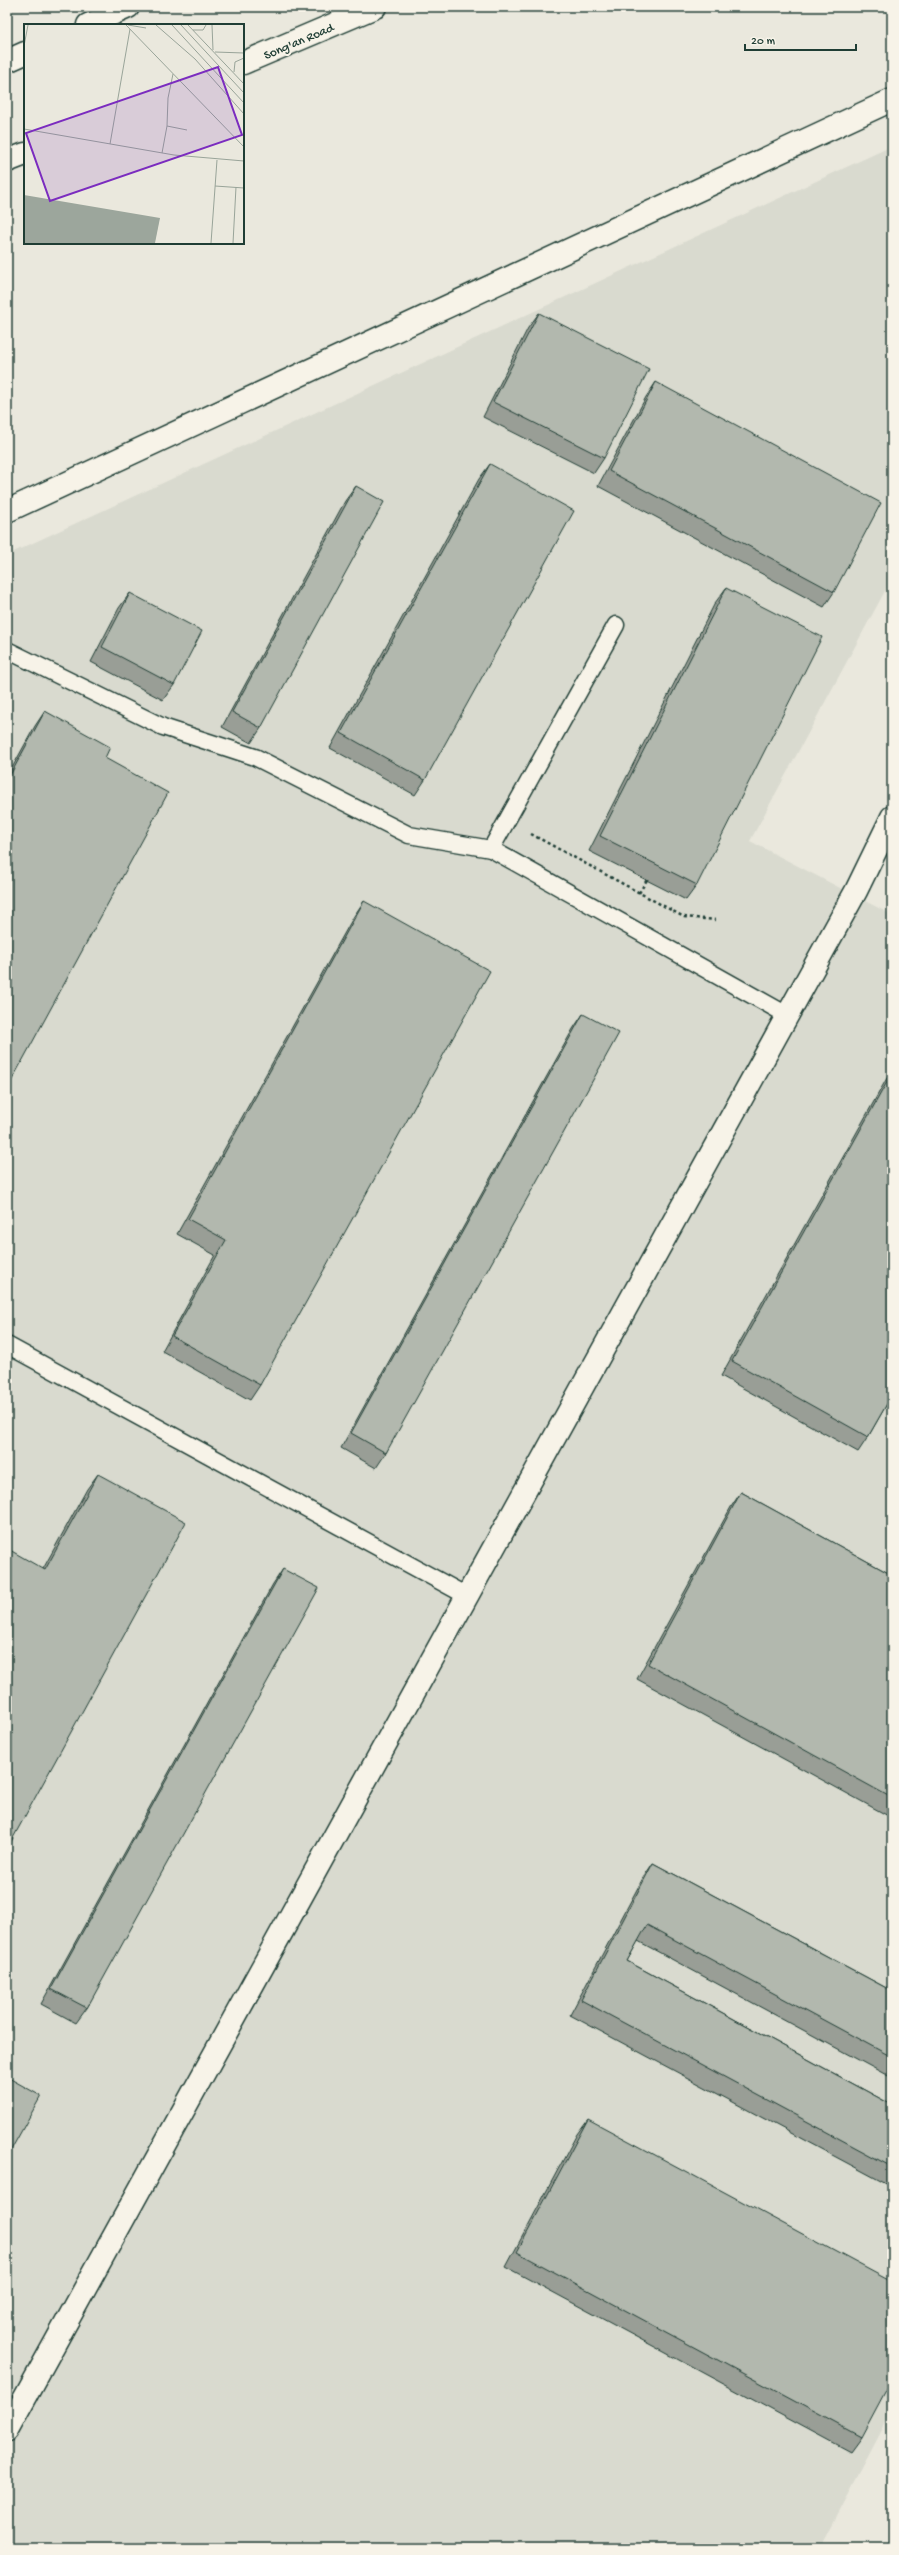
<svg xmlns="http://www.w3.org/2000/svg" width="899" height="2555" viewBox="0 0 899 2555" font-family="'Gochi Hand',sans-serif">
<rect width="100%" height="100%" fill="#eae8dd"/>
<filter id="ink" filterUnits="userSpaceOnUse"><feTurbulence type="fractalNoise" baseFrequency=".025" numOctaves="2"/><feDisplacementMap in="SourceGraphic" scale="8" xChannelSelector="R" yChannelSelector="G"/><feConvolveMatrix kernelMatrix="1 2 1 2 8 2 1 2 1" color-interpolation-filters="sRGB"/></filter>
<g filter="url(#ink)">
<path fill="#d9dacf" d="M892,146V578L750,841L892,915V2411L820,2548H7V555Z"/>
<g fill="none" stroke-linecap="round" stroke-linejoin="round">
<defs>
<g id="service">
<path d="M616,625L491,849L787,1015"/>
<path d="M7,650L163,727L255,757L409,835L491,849"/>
<path d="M7,1345L467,1596"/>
</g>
<path id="minor" d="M7,511L892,100"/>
<path id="tertiary" d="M7,2430L856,891L892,817"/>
<g id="secondary">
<path d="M243,63L375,7"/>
<path d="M7,161L25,154"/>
</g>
<g id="motorway">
<path d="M88,25L128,7"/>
<path d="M7,61L25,53"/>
</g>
</defs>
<use href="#service" stroke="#1f3d34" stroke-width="19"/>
<use href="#minor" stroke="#1f3d34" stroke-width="25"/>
<use href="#tertiary" stroke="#1f3d34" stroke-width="25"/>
<use href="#secondary" stroke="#1f3d34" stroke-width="25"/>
<use href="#motorway" stroke="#1f3d34" stroke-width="25"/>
<g stroke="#1f3d34" stroke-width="2.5" stroke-dasharray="3 3" stroke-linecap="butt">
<path d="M531,834L684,917L716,920"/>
<path d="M639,893L648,878"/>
</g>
<use href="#service" stroke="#f7f3e8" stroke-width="16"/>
<use href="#minor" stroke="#f7f3e8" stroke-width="22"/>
<use href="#tertiary" stroke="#f7f3e8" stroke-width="22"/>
<use href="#secondary" stroke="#f7f3e8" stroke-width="22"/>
<use href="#motorway" stroke="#f7f3e8" stroke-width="22"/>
</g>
<g fill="#999e96" stroke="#1f3d34">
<path d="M539,313L604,458L594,473L483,417L528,328Z"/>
<path d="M656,382L834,592L824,607L598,486L646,397Z"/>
<path d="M490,464L425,780L415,795L330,748L479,479Z"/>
<path d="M356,486L261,728L251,743L222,727L345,501Z"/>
<path d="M726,588L697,885L686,900L589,851L715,603Z"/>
<path d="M130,593L174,685L163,700L91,662L119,608Z"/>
<path d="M45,711L105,758L7,1089V777L35,726Z"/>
<path d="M364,901L260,1385L250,1400L162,1351L215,1255L177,1234L354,916Z"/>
<path d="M583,1014L386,1453L376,1468L341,1448L573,1029Z"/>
<path d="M892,1071V1395L868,1437L858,1452L721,1376L887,1078Z"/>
<path d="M98,1474L7,1849L43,1569L87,1489Z"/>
<path d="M741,1492L892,1575V1818L637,1679L731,1507Z"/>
<path d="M283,1569L87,2008L76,2023L41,2004L273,1584Z"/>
<path d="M653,1863L892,1991V2078L638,1941L627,1961L892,2105V2187L570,2015L643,1878Z"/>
<path d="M588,2119L861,2437L850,2452L506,2267L577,2134Z"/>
</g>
<g fill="#b2b8ae" stroke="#1f3d34">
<path d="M539,313L649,369L604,458L493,402Z"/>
<path d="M656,382L881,503L834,592L609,471Z"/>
<path d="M490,464L574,511L425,780L341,733Z"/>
<path d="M356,486L384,502L261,728L232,712Z"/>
<path d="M726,588L822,637L697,885L600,836Z"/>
<path d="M130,593L202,631L174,685L102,647Z"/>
<path d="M45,711L110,747L105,758L168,793L7,1089V781Z"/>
<path d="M364,901L490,971L260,1385L172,1336L226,1240L188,1219Z"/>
<path d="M583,1014L619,1033L386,1453L351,1433Z"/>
<path d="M892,1073V1395L868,1437L732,1361Z"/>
<path d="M98,1474L186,1522L7,1849V1550L8,1549L45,1570Z"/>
<path d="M741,1492L892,1575V1798L648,1664Z"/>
<path d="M283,1569L319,1588L87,2008L51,1989Z"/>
<path d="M653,1863L892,1991V2057L647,1925L627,1961L892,2105V2167L581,2000Z"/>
<path d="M7,2077L41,2096L7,2157Z"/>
<path d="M588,2119L892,2282V2379L861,2437L517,2252Z"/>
</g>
</g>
<g text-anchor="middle" stroke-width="4" stroke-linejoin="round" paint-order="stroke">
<g font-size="13" fill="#1f3d34" stroke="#f7f3e8">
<text transform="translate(298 40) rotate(-23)" y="5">Song'an Road</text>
</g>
</g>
<g transform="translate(24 24)">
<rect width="220" height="220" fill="#eae8dd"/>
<path d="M0,171L136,194L131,219H0Z" fill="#9ca69c"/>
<path fill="none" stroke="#99a499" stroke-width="1" d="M102,1L220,123M104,1L122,4M132,1L171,35L220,90M148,1L220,79M157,1L220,69M164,1L220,60M188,1L189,26M169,6H179L182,1M0,22L4,1M191,28L220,29M210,48L211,38L220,34M143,102L144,74L149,50M0,105L150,131L220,137M86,120L106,5M138,129L143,102L163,106M191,162L220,164M187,219L193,136M209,219L212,163"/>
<path fill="#7b2cbf" fill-opacity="0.15" stroke="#7b2cbf" stroke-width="2" d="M194,43L218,111L26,177L2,109Z"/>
<rect width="220" height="220" fill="none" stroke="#1f3d34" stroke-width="2"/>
</g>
<rect width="899" height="2555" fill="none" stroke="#f7f3e8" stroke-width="24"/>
<rect x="12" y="12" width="875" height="2531" fill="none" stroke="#1f3d34" stroke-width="1.5" filter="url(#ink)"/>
<path d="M745 44v6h111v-6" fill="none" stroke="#1f3d34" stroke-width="2"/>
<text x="751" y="44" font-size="12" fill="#1f3d34" stroke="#f7f3e8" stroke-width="3" paint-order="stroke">20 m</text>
</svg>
